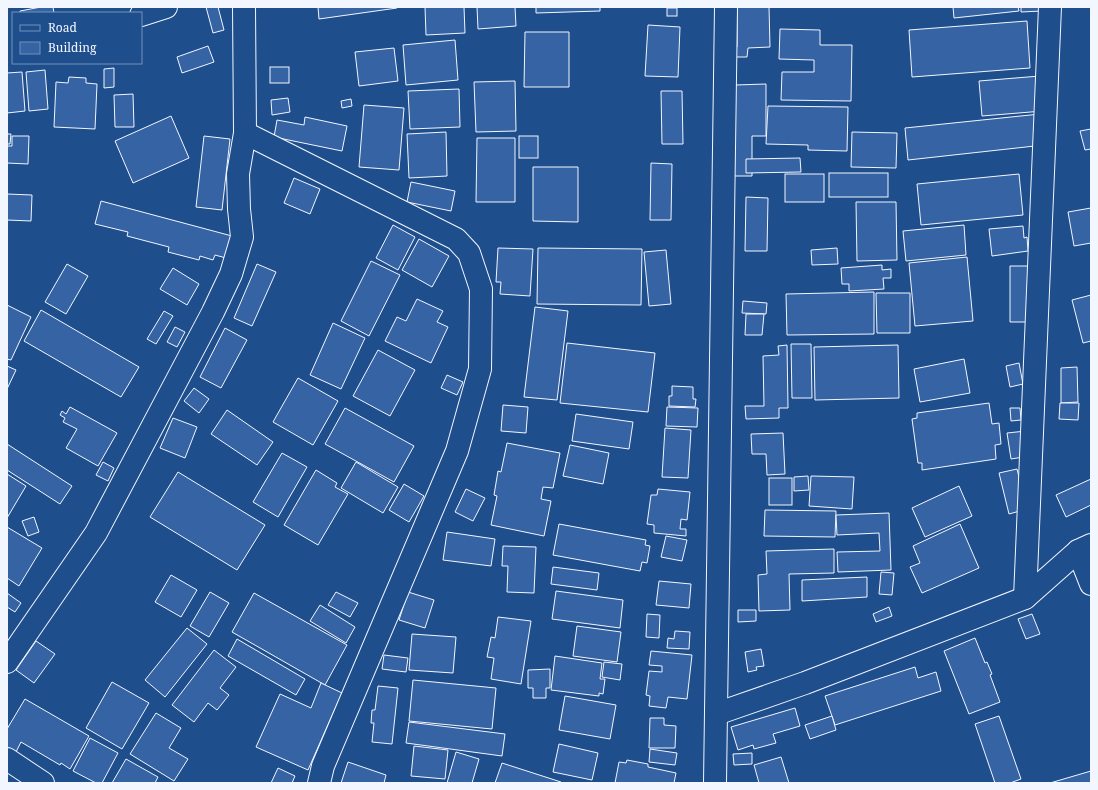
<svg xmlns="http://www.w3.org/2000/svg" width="1098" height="790" viewBox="0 0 1098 790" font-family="'Noto Serif',serif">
<rect width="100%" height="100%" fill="#1f4e8c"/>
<g fill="#3563a3" stroke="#f2f6ff">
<path d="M41,7H53L54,13H20V11Z"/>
<path d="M206,7H218L224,30L213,33Z"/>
<path d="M318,7H397V8L319,19Z"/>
<path d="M425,7H464L465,33L426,35Z"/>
<path d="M477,7H515L516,26L478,29Z"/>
<path d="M536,7H600V11L536,13Z"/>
<path d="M737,7H769L770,47L748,48L747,57H733V47H737Z"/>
<path d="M953,7H1018L1019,11L954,18Z"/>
<path d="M1021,7H1042V11L1021,12Z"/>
<rect x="667" y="8" width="10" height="8"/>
<path d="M1027,21L1030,68L912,77L909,30Z"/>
<path d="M648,25L680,27L678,77L645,76Z"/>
<path d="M780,29L820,30V45H852L851,101L781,100L782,72H814V60L779,59Z"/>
<path d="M525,32H569V87H524Z"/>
<path d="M455,40L458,80L406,85L403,45Z"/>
<path d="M208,46L214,62L182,73L177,57Z"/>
<path d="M394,48L398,81L359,86L355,52Z"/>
<rect x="270" y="67" width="19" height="16"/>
<path d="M114,68V87L104,88V69Z"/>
<path d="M45,70L48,109L29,111L26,72Z"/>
<path d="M22,72L25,111L7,113V73Z"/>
<path d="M1040,76L1043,111L982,116L979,81Z"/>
<path d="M69,77L86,78V83L97,84L95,129L54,127L56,82L68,83Z"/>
<path d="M515,81L516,131L476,132L474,82Z"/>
<path d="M766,84V136H752V176H729L735,85Z"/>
<path d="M459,89L460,127L410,129L408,91Z"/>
<path d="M661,91H682L683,144H662Z"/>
<path d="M133,94L134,127H115L114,95Z"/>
<path d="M288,98L290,112L272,115L271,100Z"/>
<path d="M351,99L352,106L342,108L341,101Z"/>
<path d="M364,105L404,108L399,170L359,167Z"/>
<path d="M768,106L848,107L847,151L808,150V145L766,144Z"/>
<path d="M1040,114L1044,145L908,160L905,128Z"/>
<path d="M171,116L189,158L133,183L115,141Z"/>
<path d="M305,117L347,126L342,151L274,137L277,120L304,125Z"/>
<path d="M1091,129V149L1085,150L1080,131Z"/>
<path d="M446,132L447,176L409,178L407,134Z"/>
<path d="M852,132L897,133L896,168L851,167Z"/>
<path d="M7,134H11L10,144H7Z"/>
<path d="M12,136H29L28,164L7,163V146H12Z"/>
<path d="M204,136L230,139L222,210L196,207Z"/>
<rect x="519" y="136" width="19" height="22"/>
<path d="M477,138H515V202H476Z"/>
<path d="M800,158L801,172L746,173V159Z"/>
<path d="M651,163L672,164L671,220H650Z"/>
<path d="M533,167H578V222L533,221Z"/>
<rect x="829" y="173" width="59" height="24"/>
<rect x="785" y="174" width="39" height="28"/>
<path d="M1019,174L1023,215L921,225L917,184Z"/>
<path d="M294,178L320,189L310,214L284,203Z"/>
<path d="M411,182L455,191L451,211L407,202Z"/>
<path d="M7,194L32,195L31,221L7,220Z"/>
<path d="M746,197L768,198L767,251H745Z"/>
<path d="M101,201L232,236L226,258L215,255L213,260L200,256L199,260L168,252L169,247L127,236L128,232L95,224Z"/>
<path d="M856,202H896L897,260L857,261Z"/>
<path d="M1091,208V243L1074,246L1068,212Z"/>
<path d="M393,225L415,237L398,270L376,258Z"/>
<path d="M964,225L966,255L906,261L903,231Z"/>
<path d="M1023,226L1024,238L1027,237L1028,251L992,256L989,229Z"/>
<path d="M419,239L449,256L432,287L402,270Z"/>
<path d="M498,248L533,249L530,296L500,294L501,282H496Z"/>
<path d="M538,248L642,249L641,305L537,304Z"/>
<path d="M837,248L838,264L812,265L811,250Z"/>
<path d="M666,250L671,304L649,306L644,252Z"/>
<path d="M967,257L973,321L915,326L909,263Z"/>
<path d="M371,261L400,275L369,336L341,321Z"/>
<path d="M67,264L88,276L66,314L45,302Z"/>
<path d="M257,264L276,272L252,326L234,318Z"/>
<path d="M882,265V270L891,269V278H883L884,289L849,291V284H842L841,268Z"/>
<path d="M1010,266H1031L1030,322H1010Z"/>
<path d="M173,268L199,284L187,305L160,289Z"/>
<path d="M874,292V334L787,335L786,294Z"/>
<path d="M876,293H910V333H877Z"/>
<path d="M1091,295V341L1083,343L1072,300Z"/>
<path d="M417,299L443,311L437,322L448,327L431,363L385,341L397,317L406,321Z"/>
<path d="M743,301L767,303L766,314L742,313Z"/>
<path d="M7,305L31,317L11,360L7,359Z"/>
<path d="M535,307L568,311L557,400L524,397Z"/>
<path d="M41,310L139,367L121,397L24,341Z"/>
<path d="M164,311L173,316L156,344L147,339Z"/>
<path d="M746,314H764L762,335H745Z"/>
<path d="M333,323L365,338L341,389L310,375Z"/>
<path d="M175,327L185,332L177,347L167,342Z"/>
<path d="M225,328L247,340L221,388L200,377Z"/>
<path d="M567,343L655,353L648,412L560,403Z"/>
<path d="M791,344H811L812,398H792Z"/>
<path d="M787,345L788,408H779V418L746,419L745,406H764L763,356L779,355L778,346Z"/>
<path d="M898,345L899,398L815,400L814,347Z"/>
<path d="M378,350L415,370L390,416L353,396Z"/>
<path d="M964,359L970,393L920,402L914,369Z"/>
<path d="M1019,363L1023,384L1010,387L1006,366Z"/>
<path d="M7,366L16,370L7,389Z"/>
<path d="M1077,367L1078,402L1061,403V368Z"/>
<path d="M447,375L463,382L457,395L441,388Z"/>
<path d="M298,378L338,401L313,445L273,422Z"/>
<path d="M672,386L693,387V399H696L695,407L669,406V396H672Z"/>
<path d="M194,388L209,399L199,413L184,401Z"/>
<path d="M989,403L992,424L999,423L1001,444L995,445L996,459L922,470V463H918L912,419L917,418V413Z"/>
<path d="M1060,403H1079L1078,420L1059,419Z"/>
<path d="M503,405L528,407L526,433L501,431Z"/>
<path d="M70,407L117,433L98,466L66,448L77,429L63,422L65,418L60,415L62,411L66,414Z"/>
<path d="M667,407L698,408L697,427L666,426Z"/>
<path d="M345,408L414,446L394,482L325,444Z"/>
<path d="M1010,408H1020L1021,420L1011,421Z"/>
<path d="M227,410L273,442L257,465L211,434Z"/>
<path d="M576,414L633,422L629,449L572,441Z"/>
<path d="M173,418L197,427L185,458L160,448Z"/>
<path d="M665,428L691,430L688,478L662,477Z"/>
<path d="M1026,431L1030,456L1011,459L1007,433Z"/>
<path d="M783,433L785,474L767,475L766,454H752L751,434Z"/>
<path d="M507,443L560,453L553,488L543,487L541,499L551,501L544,536L491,525L497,496L494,495L498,471L501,472Z"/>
<path d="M7,444L72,486L60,504L7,470Z"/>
<path d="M570,445L609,453L603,484L563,476Z"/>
<path d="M282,453L307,467L278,517L253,502Z"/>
<path d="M103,462L114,468L108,481L96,475Z"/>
<path d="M356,462L398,487L383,513L341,488Z"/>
<path d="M1017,469L1027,509L1009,514L999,473Z"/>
<path d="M316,470L337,483L335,487L348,494L318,545L284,525Z"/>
<path d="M178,472L265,525L237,570L150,517Z"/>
<path d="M7,474L26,486L7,518Z"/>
<path d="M808,476L809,490L794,491V477Z"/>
<path d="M811,476L854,477L852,509L809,506Z"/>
<rect x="769" y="478" width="23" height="27"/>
<path d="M1091,479V505L1066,517L1056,495Z"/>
<path d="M404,484L424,496L409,522L389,510Z"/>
<path d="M959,486L972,516L925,537L912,508Z"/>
<path d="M466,489L485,498L473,521L455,512Z"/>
<path d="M658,489L690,492L687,520L681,519L680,529H686V536L654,533V525L647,524L651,495H657Z"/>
<path d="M765,510L836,511L835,537L764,536Z"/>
<path d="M889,513L891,570L838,572L837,552L880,551L879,533L837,535L836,515Z"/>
<path d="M34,517L39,532L28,536L22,521Z"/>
<path d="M559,524L646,540L645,545L650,546L647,563L642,562L640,571L553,555Z"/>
<path d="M960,524L979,568L922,593L910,567L920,563L913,546Z"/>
<path d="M7,527L42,548L19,586L7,578Z"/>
<path d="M447,532L495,539L491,566L443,560Z"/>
<path d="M666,536L687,540L682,561L661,557Z"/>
<path d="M503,546L536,547L534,593L507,592L508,566H502Z"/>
<path d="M834,549V573L789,574L790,610L759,611L758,575L767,574L766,551Z"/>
<path d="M553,567L599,573L597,590L551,584Z"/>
<path d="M881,572L894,573L892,595L879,594Z"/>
<path d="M171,575L197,590L181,617L155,602Z"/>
<path d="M867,577V597L802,601V580Z"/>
<path d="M659,581L691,584L689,608L656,605Z"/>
<path d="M556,591L623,600L620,628L552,619Z"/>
<path d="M210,592L229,603L209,637L190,626Z"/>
<path d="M336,592L358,603L350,617L328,605Z"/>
<path d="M408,592L434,600L425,628L399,620Z"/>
<path d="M7,593L21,603L15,612L7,607Z"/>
<path d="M254,593L347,645L325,685L232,632Z"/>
<path d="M320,605L355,627L346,643L310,621Z"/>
<path d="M889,607L892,616L876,622L873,614Z"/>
<path d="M738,610H756V621L738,622Z"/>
<path d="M647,614L660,615L659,638L646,637Z"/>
<path d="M1032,614L1040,634L1026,639L1018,619Z"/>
<path d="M498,617L531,621L521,684L491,679L494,658L487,657L491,637L495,638Z"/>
<path d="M577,626L621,632L617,662L573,656Z"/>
<path d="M187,628L207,644L165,697L145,680Z"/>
<path d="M675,631L690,632L689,649L667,648L668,638L674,639Z"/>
<path d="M412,634L456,637L453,673L409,670Z"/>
<path d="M975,638L985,663L987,662L992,674L990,675L1000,702L969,714L944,651Z"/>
<path d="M237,639L305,679L296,695L228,656Z"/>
<path d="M36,641L55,654L34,683L16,670Z"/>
<path d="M761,649L764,666L756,667L757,670L748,672L745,652Z"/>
<path d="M214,650L236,667L220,688L229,695L217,710L208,703L194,722L172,705Z"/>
<path d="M651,651L692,655L687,699L668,697L666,708L649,706L650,696L646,695L649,671L662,672V666L649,665Z"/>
<path d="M384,655L408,658L406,672L382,669Z"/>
<path d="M555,656L602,663L600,679H605L603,694L599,693V696L551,690Z"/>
<path d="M604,662L622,664L620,680L602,677Z"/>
<path d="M915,667L918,678L936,672L941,691L835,725L825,696Z"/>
<path d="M550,669V688H546V698H533V688H528V670Z"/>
<path d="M413,680L496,688L492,729L409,721Z"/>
<path d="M112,682L149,703L122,749L86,728Z"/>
<path d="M321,683L342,693L308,770L256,747L280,694L311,708Z"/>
<path d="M378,686L398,688L392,744L372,742L374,723H371L372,710H375Z"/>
<path d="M565,696L616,705L610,739L559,730Z"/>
<path d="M25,699L89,736L70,769L61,763L60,765L21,742L16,752L7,747V729Z"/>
<path d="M795,708L800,726L773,734L776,743L754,749L753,745L738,750L731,727Z"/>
<path d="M156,713L181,728L169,748L188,759L174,781L130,754Z"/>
<path d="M832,716L836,730L810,739L805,725Z"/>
<path d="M999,716L1021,779L1010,783H995L975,724Z"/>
<path d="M650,718H664V725L676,726L675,748H649Z"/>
<path d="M409,722L505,734L502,756L406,743Z"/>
<path d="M90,738L118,753L102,783H96L73,771Z"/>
<path d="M559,744L598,753L592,780L553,772Z"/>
<path d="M414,746L448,750L445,779L411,776Z"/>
<path d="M650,749L677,753L675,765L649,762Z"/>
<path d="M456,752L479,759L472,783H447Z"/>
<path d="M752,753V764L734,765L733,754Z"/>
<path d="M781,757L789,783H759L754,765Z"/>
<path d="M126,759L158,777L155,783H112Z"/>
<path d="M627,760L648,764V767L676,773L674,783H615L619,762L626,763Z"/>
<path d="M348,762L386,775L384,783H341Z"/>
<path d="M502,763L561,782V783H495Z"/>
<path d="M278,768L295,776L292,783H271Z"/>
<path d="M1091,771V783H1050Z"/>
</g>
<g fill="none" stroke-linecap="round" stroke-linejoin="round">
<defs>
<g id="minor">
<path d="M141,15L166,7"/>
<path d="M245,133L456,239L469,253L481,289L480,369L457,451L323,766L319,783"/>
<path d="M1078,551L1091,584"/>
<path d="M1025,598L1050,7"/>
<path d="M7,662L96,533L213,312L231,274L242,237L239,209L238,174L245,133L244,7"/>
<path d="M716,714L805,683L1025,598L1078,551L1091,545"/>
<path d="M7,759L43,783"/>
<path d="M715,783L726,7"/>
</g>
</defs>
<use href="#minor" stroke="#f2f6ff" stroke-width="24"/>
<use href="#minor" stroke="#1f4e8c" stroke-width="22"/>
</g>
<rect width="1098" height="790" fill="none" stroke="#f2f6ff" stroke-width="16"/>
<rect x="12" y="12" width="130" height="52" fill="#1f4e8c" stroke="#7391ba"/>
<rect x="20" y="25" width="20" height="6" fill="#1f4e8c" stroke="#7391ba"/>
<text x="48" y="32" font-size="12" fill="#f2f6ff">Road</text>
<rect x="20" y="42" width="20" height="12" fill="#3563a3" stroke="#7391ba"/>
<text x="48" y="52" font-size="12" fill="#f2f6ff">Building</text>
</svg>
